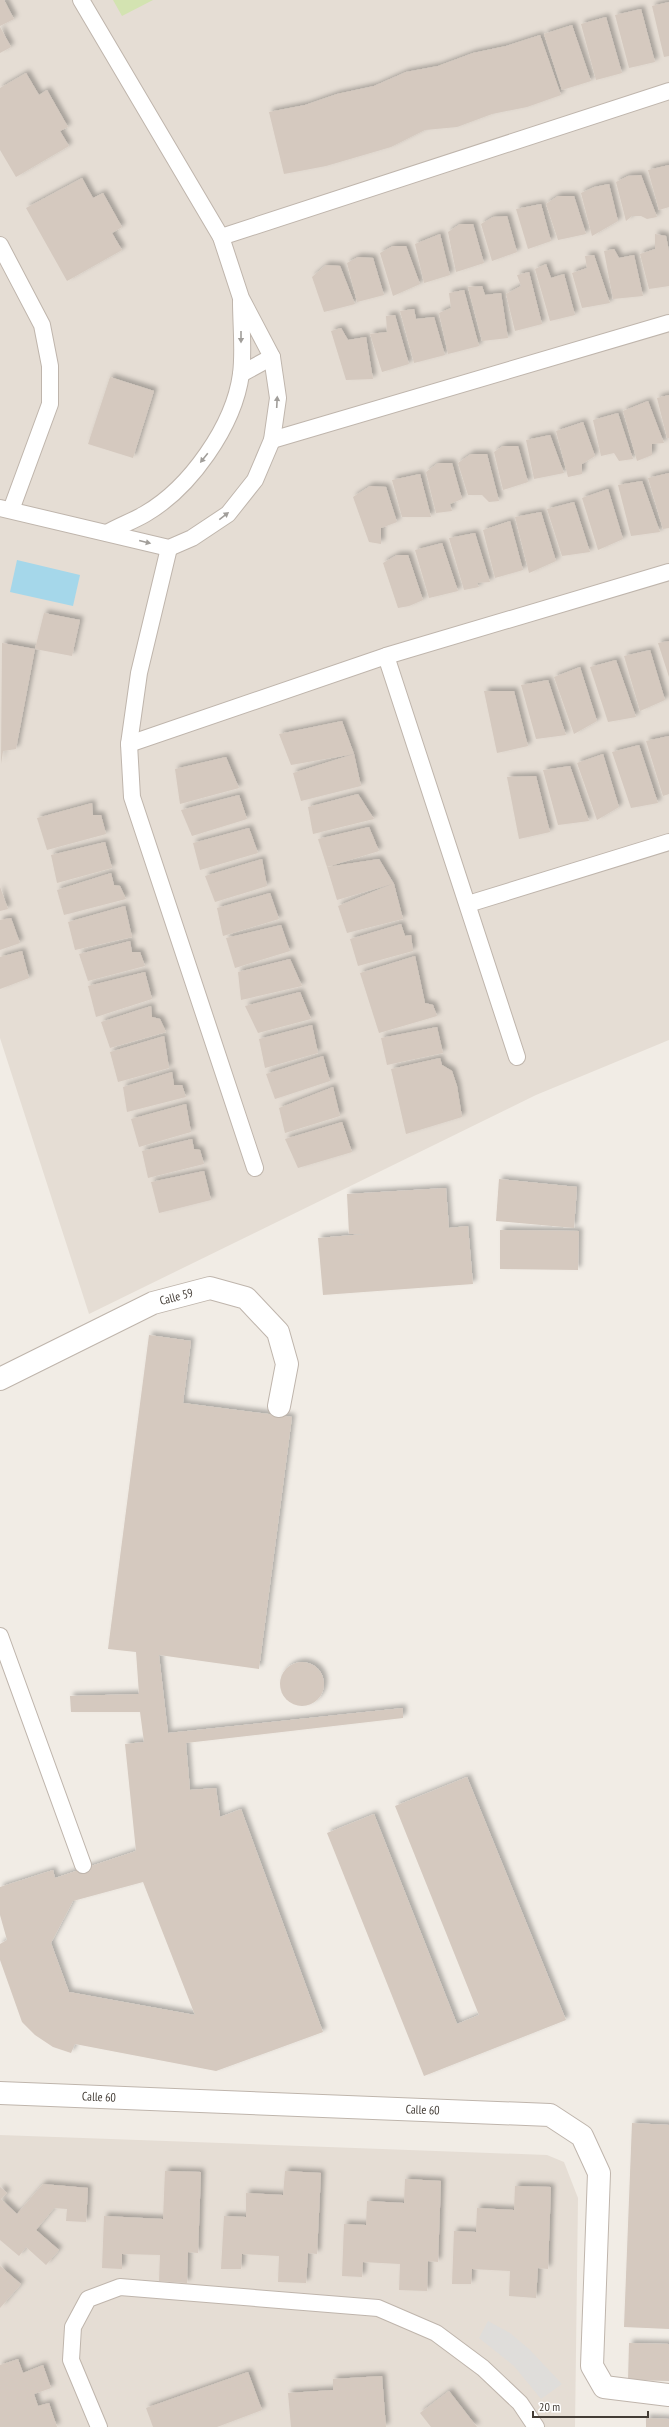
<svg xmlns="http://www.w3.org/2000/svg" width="669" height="2427" viewBox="0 0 669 2427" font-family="'PT Sans Narrow',sans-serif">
<defs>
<filter id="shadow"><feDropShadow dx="3.5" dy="-3.5" stdDeviation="2" flood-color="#0004"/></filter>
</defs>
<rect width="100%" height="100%" fill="#f1ece5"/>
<g fill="#e5ddd4">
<path d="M0,0H669V1040L536,1095L89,1314L0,1038Z"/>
<path d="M0,2135L547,2155L564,2162L578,2198L575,2427H0Z"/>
</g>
<path fill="#d3e3b1" d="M113,0H153L122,16Z"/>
<path fill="#dfddda" d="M488,2321L510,2333L529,2349L562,2384L541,2399L514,2366L479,2338Z"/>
<path fill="#a5d7ea" d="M17,560L80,575L73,606L10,592Z"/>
<g fill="#d5c9bf" fill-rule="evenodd" filter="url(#shadow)">
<path d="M0,0H4L14,19L0,26Z"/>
<path d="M669,2V56L664,57L652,6Z"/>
<path d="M641,9L655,62L629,68L615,15Z"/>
<path d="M606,17L622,73L596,80L581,24Z"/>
<path d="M572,25L591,81L562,90L544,34Z"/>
<path d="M0,27L11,47L0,53Z"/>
<path d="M540,35L561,95L527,107L492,114L457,127L425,130L391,147L326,166L284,174L269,112L305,105L337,94L374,86L406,72L438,66L473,53L506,46Z"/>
<path d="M26,73L39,95L47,90L68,127L60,131L69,146L16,177L0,150V88Z"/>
<path d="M669,165V207L659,210L648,170Z"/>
<path d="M641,175L657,217L647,219L641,216H632L626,221L616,182L628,176Z"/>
<path d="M82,178L93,198L103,193L122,227L112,233L122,250L67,281L26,208Z"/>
<path d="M609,184L618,221L592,236L581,193L594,187Z"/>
<path d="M558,196H574L586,234L558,240L546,204Z"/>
<path d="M541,204L551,241L528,249L516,209Z"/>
<path d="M507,216L517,252L492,261L481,224L493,217Z"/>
<path d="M460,224H473L484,263L456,272L448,232Z"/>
<path d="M440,234L450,275L424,283L415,244Z"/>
<path d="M655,234L666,236L669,251V286L649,289L640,254L655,249Z"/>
<path d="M393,246H406L420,284L393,296L380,253Z"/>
<path d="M614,249L619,258L634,255L643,296L613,299L604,251Z"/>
<path d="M594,255L610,303L582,308L572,273L587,268L585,256Z"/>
<path d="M358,257L373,258L384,295L357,302L347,263Z"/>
<path d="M546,264L551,278L564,274L575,315L550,321L535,269Z"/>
<path d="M326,265L340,266L355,304L324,312L312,277Z"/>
<path d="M529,272L542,324L515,331L506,294L521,286L517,275Z"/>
<path d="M482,286L485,295L501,293L508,338L482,341L468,287Z"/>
<path d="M464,290L479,346L448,354L439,313L451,308L449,293Z"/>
<path d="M414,309L416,319L434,317L445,355L414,363L400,311Z"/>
<path d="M395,315L409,364L382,372L370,334L387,332L386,316Z"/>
<path d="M341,328L348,340L366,337L373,379L346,380L331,331Z"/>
<path d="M110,377L154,391L133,458L88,444Z"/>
<path d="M669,395V438H667L657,398Z"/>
<path d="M648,401L664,443L652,444V455L637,461L623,411Z"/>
<path d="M618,413L633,459L619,461L614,453L601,456L593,420Z"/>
<path d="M583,422L595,456L582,464V474L568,477L556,431Z"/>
<path d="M550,435L564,473L534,479L526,440Z"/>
<path d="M503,446H518L528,482L503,490L494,452Z"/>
<path d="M471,454H487L499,501L489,502L482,495H468L458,463Z"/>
<path d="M438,463H452L462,499L450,504L452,511L436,513L426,472Z"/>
<path d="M669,473V528L663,529L648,478Z"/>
<path d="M420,474L431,517H402L392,480Z"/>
<path d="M642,481L660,532L631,536L618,485Z"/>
<path d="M370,486L386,487L397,522L381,528V544L369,542L353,497Z"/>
<path d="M608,489L623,539L598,550L582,498Z"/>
<path d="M574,502L590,552L562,556L547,509Z"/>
<path d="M541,512L556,561L529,573L515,517Z"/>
<path d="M510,521L523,570L495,578L483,530Z"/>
<path d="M475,533L490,582L477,583L479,587L464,590L449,538Z"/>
<path d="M442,543L458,591L429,598L415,550Z"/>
<path d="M397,555H408L423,600L409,606L398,608L383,563Z"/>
<path d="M44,613L80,620L72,656L35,649Z"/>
<path d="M669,641V677L658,643Z"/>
<path d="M2,643L35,649L16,749L3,751L1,764Z"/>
<path d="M650,650L665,700L640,711L624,656Z"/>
<path d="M616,660L636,717L608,722L590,667Z"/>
<path d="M580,667L597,721L574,734L554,677Z"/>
<path d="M548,680L566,735L536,739L521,685Z"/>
<path d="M484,691H514L528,746L497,753Z"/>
<path d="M342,721L354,754L361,786L301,801L293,773L354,754L291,765L279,734Z"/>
<path d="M669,736V794L663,796L646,741Z"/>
<path d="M639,745L658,803L631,808L612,752Z"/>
<path d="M603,754L619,807L597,820L577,763Z"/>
<path d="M226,757L239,788L180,804L175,769Z"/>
<path d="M570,766L589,821L558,825L543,770Z"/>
<path d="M536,776L550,832L519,839L507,777Z"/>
<path d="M358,794L374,819L313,834L308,807Z"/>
<path d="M239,795L247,819L192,836L181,810Z"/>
<path d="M92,803L93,815H101L106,834L47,850L37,818Z"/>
<path d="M369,827L379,851L327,867L318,839Z"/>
<path d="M249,828L258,853L200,870L193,843Z"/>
<path d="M105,842L112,868L57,883L51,855Z"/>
<path d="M262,859L267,886L215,902L205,876Z"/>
<path d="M379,859L394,884L403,919L347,933L338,906L392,884L337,900L327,867Z"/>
<path d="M111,873L114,885L120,886L126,899L64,915L57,890Z"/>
<path d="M0,887L8,909L0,911Z"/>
<path d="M270,893L279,919L223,936L217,908Z"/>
<path d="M125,906L132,937L75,950L68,922Z"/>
<path d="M11,918L20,943L0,950V920Z"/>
<path d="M401,924L405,936L411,935L413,951L358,966L350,939Z"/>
<path d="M281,925L290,951L235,968L226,938Z"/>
<path d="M130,941L132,952H140L145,966L88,981L79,954Z"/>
<path d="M22,951L29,978L0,989V957Z"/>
<path d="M415,956L425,1003L433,1005L437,1016L379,1033L360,973Z"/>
<path d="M290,959L302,986L241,1000L238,972Z"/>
<path d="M145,972L152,999L96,1017L88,986Z"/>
<path d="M300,992L311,1019L258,1033L245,1006Z"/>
<path d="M151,1006L152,1017L160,1019L166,1032L110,1048L101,1022Z"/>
<path d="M312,1025L318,1053L265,1068L259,1039Z"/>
<path d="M437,1027L443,1053L387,1065L381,1038Z"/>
<path d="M164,1036L169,1068L118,1082L110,1052Z"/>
<path d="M323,1056L330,1081L275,1099L266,1074Z"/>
<path d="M440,1058L442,1065L452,1071L457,1086L462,1117L406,1134L391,1069Z"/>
<path d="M172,1072L174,1085H182L186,1097L127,1112L123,1087Z"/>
<path d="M333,1087L340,1116L285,1133L279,1108Z"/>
<path d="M186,1104L191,1132L139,1147L131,1119Z"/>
<path d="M342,1122L352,1152L298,1168L285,1139Z"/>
<path d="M192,1139L194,1149L200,1150L204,1164L148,1178L142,1151Z"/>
<path d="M204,1171L211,1200L159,1213L151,1182Z"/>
<path d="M499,1179L577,1187L574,1228L496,1221Z"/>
<path d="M446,1188L449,1228L468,1226L473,1284L323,1295L318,1238L365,1234H349L347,1194Z"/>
<path d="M500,1230L579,1231L578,1270L500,1269Z"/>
<path d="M149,1335L191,1341L183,1403L292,1417L259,1669L159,1655L168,1733L403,1708V1718L186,1743L190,1790L216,1788L220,1817L241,1809L323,2032L216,2071L75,2044L71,2053L53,2047L35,2035L22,2022L0,1960V1944L7,1940L0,1915V1887L53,1870L55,1878L136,1851L125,1744L144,1742L140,1712H71L70,1696L139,1694L136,1652L108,1649ZM143,1882L195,2015L69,1992L51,1943L73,1901Z"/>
<circle cx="302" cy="1684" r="22"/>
<path d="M467,1777L566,2020L424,2076L327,1833L374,1814L457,2024L479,2015L395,1806Z"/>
<path d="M632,2123L669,2125V2329L624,2327Z"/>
<path d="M165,2171L201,2172L198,2253L188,2252L187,2283L159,2281L160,2255L122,2254V2269L102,2268L104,2216L163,2219Z"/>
<path d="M285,2171L321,2173L317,2254L308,2253L306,2283L278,2282L279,2256L242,2254L241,2269H221L224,2216L246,2217V2193L283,2195Z"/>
<path d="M405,2179L441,2181L438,2262L428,2261L427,2291L399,2290L400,2264L363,2262L362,2277L342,2276L344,2224L366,2225L367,2201L404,2203Z"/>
<path d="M43,2184L88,2188L86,2222L66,2221L67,2209L54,2208L36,2230L59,2250L46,2265L26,2247L19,2256L0,2240V2187L7,2193L1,2199L17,2214Z"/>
<path d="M515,2186L551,2187L548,2269L538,2268L536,2298L509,2296L510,2271L472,2269L471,2284H452L454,2231L476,2232L477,2208L514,2210Z"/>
<path d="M0,2266L21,2284L0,2308Z"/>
<path d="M629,2343L669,2344V2381L628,2380Z"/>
<path d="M18,2359L23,2373L43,2365L51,2388L34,2394L38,2406L49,2403L57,2427H0V2365Z"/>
<path d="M248,2372L262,2410L217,2427H153L146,2408Z"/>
<path d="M382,2376L386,2427H291L288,2393L333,2390V2379Z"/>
<path d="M449,2391L477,2427H431L420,2413Z"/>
<path d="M646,2418L669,2419V2427H646Z"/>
</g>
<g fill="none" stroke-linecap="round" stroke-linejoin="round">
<defs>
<g id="lane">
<path d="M221,237L669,91"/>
<path d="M0,245L42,325L50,366V404L11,510"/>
<path d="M241,374L272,357"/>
<path d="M272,440L669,323"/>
<path d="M0,508L169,548L192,538L228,514L255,480L272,440L278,398L272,357L241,298L221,237L81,0"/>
<path d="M107,533C119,526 133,521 145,514C190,488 234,426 241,374C244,351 241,325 241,301"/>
<path d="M169,548L139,673L129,744L132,797L255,1168"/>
<path d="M386,656L517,1057"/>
<path d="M129,744L386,656L669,572"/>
<path d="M468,904L669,842"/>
<path d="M0,1636L83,1865"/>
<path d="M99,2427L71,2360L73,2327L88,2299L120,2287L378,2308L436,2333L483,2368L520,2403L536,2427"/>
</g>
<g id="street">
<path id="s1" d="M0,1379L153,1303L210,1288L246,1298L278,1332L287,1364L279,1406"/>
<path id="s2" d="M0,2093L550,2115L582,2136L599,2173L592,2366L604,2387L669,2395"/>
</g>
</defs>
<use href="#lane" stroke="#bfb5ac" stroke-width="18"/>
<use href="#street" stroke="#bfb5ac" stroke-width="24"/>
<use href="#lane" stroke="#fff" stroke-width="16"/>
<use href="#street" stroke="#fff" stroke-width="22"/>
</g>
<defs><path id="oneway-solid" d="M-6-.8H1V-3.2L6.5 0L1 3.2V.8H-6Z"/></defs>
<g fill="#a19e9a">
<use href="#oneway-solid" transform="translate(241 337) rotate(90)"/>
<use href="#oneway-solid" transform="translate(277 402) rotate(-87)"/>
<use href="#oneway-solid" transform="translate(204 458) rotate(129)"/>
<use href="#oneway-solid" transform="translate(224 516) rotate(-38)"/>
<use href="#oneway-solid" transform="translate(145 542) rotate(14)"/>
</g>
<g text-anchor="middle" stroke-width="3" stroke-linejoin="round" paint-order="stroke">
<g font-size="12" fill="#433c35" stroke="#fff">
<text dy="4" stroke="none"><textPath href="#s1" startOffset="195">Calle 59</textPath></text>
<text dy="4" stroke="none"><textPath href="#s2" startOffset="99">Calle 60</textPath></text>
<text dy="4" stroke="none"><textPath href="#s2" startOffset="423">Calle 60</textPath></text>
</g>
</g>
<path d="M533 2411v6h115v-6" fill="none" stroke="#433c35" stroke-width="2"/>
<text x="539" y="2411" font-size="12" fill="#433c35" stroke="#ffffff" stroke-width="3" paint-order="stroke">20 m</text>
</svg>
